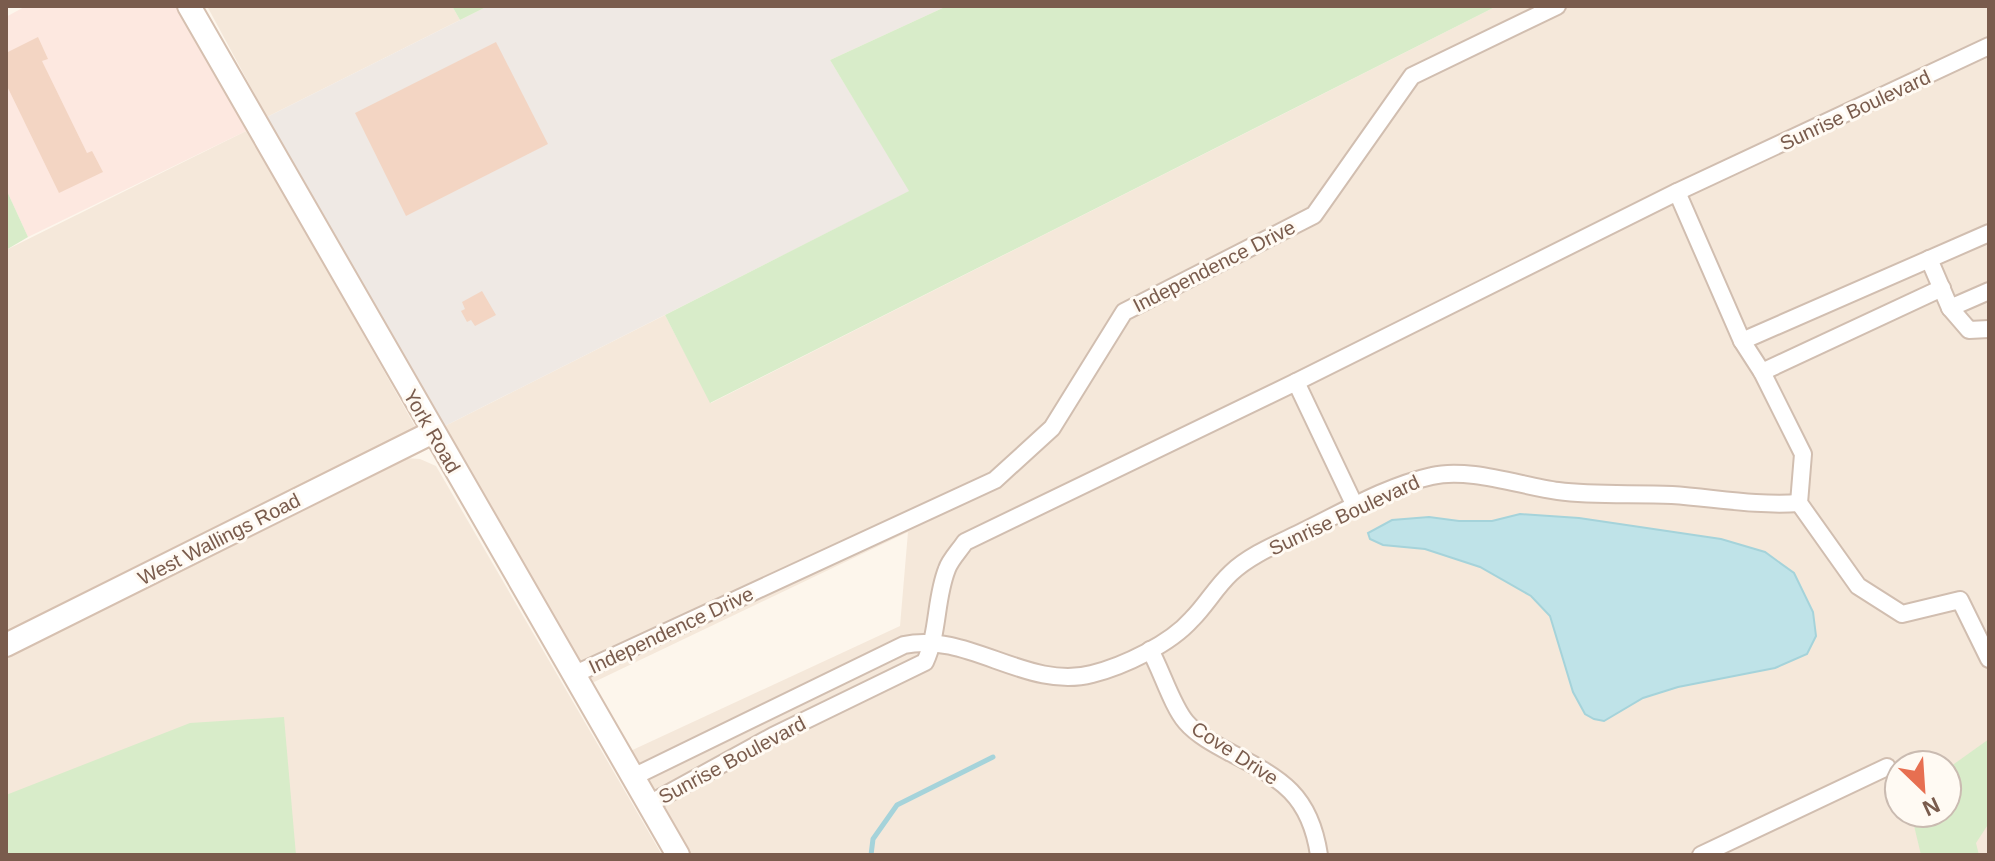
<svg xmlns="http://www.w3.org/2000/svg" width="1995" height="861" viewBox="0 0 1995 861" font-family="Arial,sans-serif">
<rect width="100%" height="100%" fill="#fdf6ec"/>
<g fill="#f5e8da" fill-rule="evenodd">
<path d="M207,6H452L460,20L267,117Z"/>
<path d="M1497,6H1989V855H691L667,811L626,753L900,626L908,532L592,683L493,513L439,429L665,315L711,403ZM1899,765H1947V813H1899Z"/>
<path d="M248,130L416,428L6,633V250Z"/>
<path d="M405,458L420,459L436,466L662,855H6V656Z"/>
</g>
<path fill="#fde8e0" d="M26,6H177L248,130L28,237L6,189V17Z"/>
<path fill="#efe9e4" d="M488,6H947L830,60L910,191L439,429L267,117Z"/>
<g fill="#d8ecc9">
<path d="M452,6H488L460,20Z"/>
<path d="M947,6H1497L710,403L665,315L909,191L830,60Z"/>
<path d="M6,189L28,237L6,250Z"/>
<path d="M284,717L296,855H6V795L190,723Z"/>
<path d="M1989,739V823L1976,843L1979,855H1921L1911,813H1947V769Z"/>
</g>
<path fill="#bfe3e8" stroke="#a5d3da" stroke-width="2" d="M1520,514L1579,518L1721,539L1765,552L1794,573L1813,612L1816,636L1807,654L1775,668L1678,687L1643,698L1604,721L1594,719L1585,714L1573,692L1550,616L1531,596L1480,567L1425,549L1383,545L1370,539L1368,533L1392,520L1429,517L1459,521H1492Z"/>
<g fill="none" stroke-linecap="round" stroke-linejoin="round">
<path stroke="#a5d3da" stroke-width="5" d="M871,855L873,839L897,805L993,757"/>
</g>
<g fill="#f3d5c3">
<path d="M38,37L48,59L42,61L87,153L92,151L103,172L59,193L6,84V53Z"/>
<path d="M496,42L548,144L406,216L355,113Z"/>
<path d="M482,291L496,315L475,326L471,320L467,322L461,311L465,309L462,302Z"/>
</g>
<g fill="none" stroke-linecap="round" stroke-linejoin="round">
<defs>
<g id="street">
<path d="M1677,192L1742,341L1762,372L1803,454L1799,503L1858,586L1902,614L1960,600L1989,659"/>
<path d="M1929,259L1950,308L1989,291"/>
<path d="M1950,308L1969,330L1989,329"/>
<path d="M1742,341L1989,233"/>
<path d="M1762,372L1942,288"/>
<path d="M1296,382L1355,506"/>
<path d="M1150,650C1161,669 1172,706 1186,722C1197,735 1216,745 1231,753C1282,779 1310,795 1319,855"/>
<path d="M573,675L995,480L1052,428L1124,312L1314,215L1412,76L1557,6"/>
<path d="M633,777L904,645C967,631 1028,691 1092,674C1124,666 1170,644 1192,619C1206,605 1216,587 1231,573C1251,554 1280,543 1304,531C1345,511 1387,486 1432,476C1468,467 1521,486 1558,491C1595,496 1634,493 1672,495C1715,498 1756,506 1799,503"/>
<path d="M649,804L773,736L925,662C939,632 935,599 947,569C950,560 959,551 965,542L1296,382L1677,192L1989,46"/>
<path d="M1701,855L1887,767"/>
</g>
<g id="secondary">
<path d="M189,6L678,855"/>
<path d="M6,645L433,432"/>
</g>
</defs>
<use href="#street" stroke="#d1beb0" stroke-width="20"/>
<use href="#secondary" stroke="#d6c0b0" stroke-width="26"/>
<use href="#street" stroke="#fff" stroke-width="16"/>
<use href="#secondary" stroke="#fff" stroke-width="22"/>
</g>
<g text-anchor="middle" stroke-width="6" stroke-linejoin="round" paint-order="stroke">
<g font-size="20" fill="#7a5c4d" stroke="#fffaf3">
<text transform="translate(1855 110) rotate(-25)" y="7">Sunrise Boulevard</text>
<text transform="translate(1214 266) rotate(-27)" y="7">Independence Drive</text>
<text transform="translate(432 431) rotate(60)" y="7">York Road</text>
<text transform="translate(1344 515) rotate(-25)" y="7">Sunrise Boulevard</text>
<text transform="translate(219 539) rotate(-27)" y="7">West Wallings Road</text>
<text transform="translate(671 630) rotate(-25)" y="7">Independence Drive</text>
<text transform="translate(1235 753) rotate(33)" y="7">Cove Drive</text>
<text transform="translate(732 760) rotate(-28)" y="7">Sunrise Boulevard</text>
</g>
</g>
<rect width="1995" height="861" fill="none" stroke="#7a5c4d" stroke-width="16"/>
<g transform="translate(1923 789) rotate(155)"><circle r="38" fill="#fffaf3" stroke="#cabbb1" stroke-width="2"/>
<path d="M0-6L14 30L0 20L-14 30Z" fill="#e76f51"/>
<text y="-12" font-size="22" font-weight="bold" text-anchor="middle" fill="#7a5c4d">N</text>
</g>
</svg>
